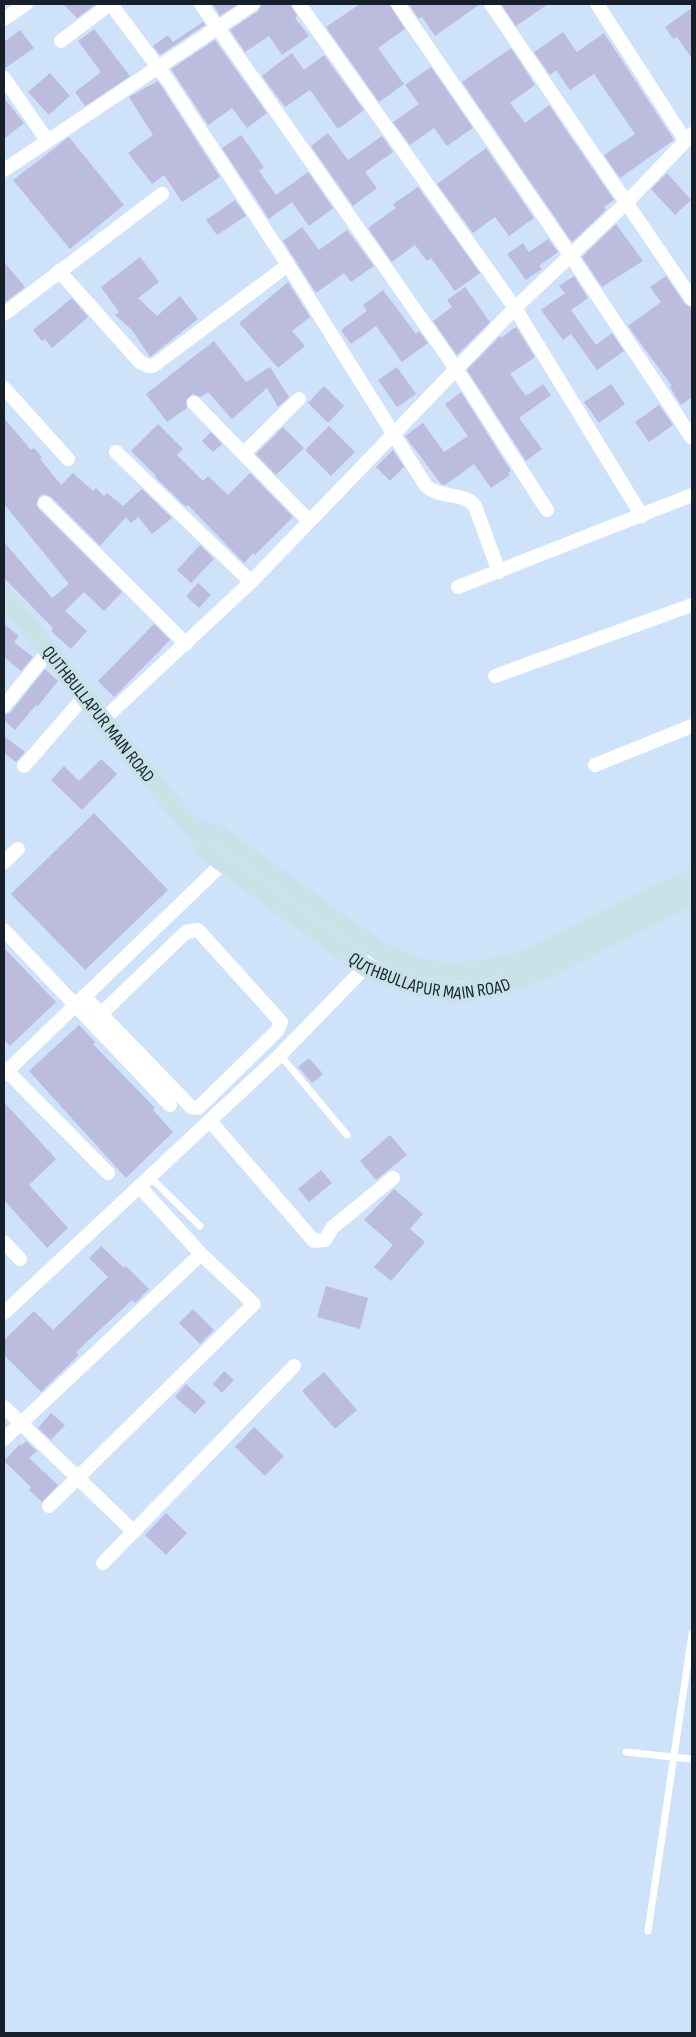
<svg xmlns="http://www.w3.org/2000/svg" width="696" height="2037" viewBox="0 0 696 2037" font-family="'Sofia Sans Condensed',sans-serif">
<rect width="100%" height="100%" fill="#cee3fa"/>
<g fill="#bcbcdf">
<path d="M63,4H96L77,18Z"/>
<path d="M213,4H238L220,16Z"/>
<path d="M262,4H290L297,16L295,18L309,36L282,55L269,36L245,52L230,30L258,11Z"/>
<path d="M360,4H389L405,29L378,48L404,84L379,102L326,27Z"/>
<path d="M412,4H480L435,36L422,17L419,19L410,6Z"/>
<path d="M501,4H548L516,26Z"/>
<path d="M692,8V59L677,37L673,39L665,27Z"/>
<path d="M203,22L205,25L160,55L153,46L168,35L173,42Z"/>
<path d="M94,29L130,76L85,106L75,92L101,72L78,41Z"/>
<path d="M20,30L34,48L4,69V42Z"/>
<path d="M563,32L577,52L604,33L674,140L620,178L604,155L635,134L594,74L570,90L556,70L550,75L534,52Z"/>
<path d="M215,40L267,113L247,128L232,108L208,125L171,69Z"/>
<path d="M511,48L535,85L510,103L525,123L549,105L614,200L604,207L606,210L572,242L462,82Z"/>
<path d="M292,53L304,70L324,55L364,110L338,129L310,90L285,107L262,76Z"/>
<path d="M431,67L473,128L447,146L434,128L410,145L393,122L419,104L405,85Z"/>
<path d="M50,73L70,96L49,115L28,92Z"/>
<path d="M158,81L220,177L182,202L164,175L152,184L128,153L153,135L129,97Z"/>
<path d="M4,98L24,123L4,139Z"/>
<path d="M328,133L348,160L382,136L393,152L365,172L377,188L353,206L311,146Z"/>
<path d="M241,135L264,167L259,171L276,195L308,172L333,208L309,226L292,202L269,219L222,148Z"/>
<path d="M69,137L124,205L70,249L13,180Z"/>
<path d="M486,148L534,218L509,236L495,217L473,233L437,184Z"/>
<path d="M667,173L691,200L675,215L651,189Z"/>
<path d="M418,187L480,273L455,291L431,258L427,261L415,245L392,262L368,228L396,208L393,204Z"/>
<path d="M235,200L246,216L217,235L206,220Z"/>
<path d="M616,224L643,261L602,287L582,257Z"/>
<path d="M302,227L319,250L347,230L374,266L351,282L344,273L316,293L283,241Z"/>
<path d="M548,239L558,252L539,266L542,269L526,280L507,254L523,243L529,252Z"/>
<path d="M140,257L159,282L138,298L157,316L180,296L198,319L150,357L132,330L115,315L119,312L101,287Z"/>
<path d="M4,262L25,287L4,303Z"/>
<path d="M574,276L588,298L571,310L596,345L612,333L624,351L597,370L571,334L563,340L541,310L565,293L559,286Z"/>
<path d="M666,276L685,304L692,308V397L681,405L670,387L672,386L628,326L661,302L650,287Z"/>
<path d="M288,282L310,317L292,331L305,346L278,368L239,323Z"/>
<path d="M465,287L490,322L457,355L433,321L452,307L447,300Z"/>
<path d="M383,290L416,334L419,331L428,343L402,362L376,326L351,344L341,330L367,311L363,305Z"/>
<path d="M72,298L88,317L52,348L45,339L42,341L33,330Z"/>
<path d="M516,327L535,357L510,374L526,396L543,384L551,395L519,418L542,449L526,461L467,370L500,336L501,338Z"/>
<path d="M214,341L246,382L270,367L289,397L278,407L267,388L232,419L208,392L201,397L192,394L186,400L187,408L167,422L146,394Z"/>
<path d="M397,367L416,394L397,407L378,380Z"/>
<path d="M611,384L625,404L599,423L584,402Z"/>
<path d="M324,386L344,406L328,423L308,403Z"/>
<path d="M461,392L511,471L508,473L510,475L491,488L474,464L445,485L441,484L405,436L423,423L444,452L468,436L445,404Z"/>
<path d="M659,405L673,425L649,442L635,422Z"/>
<path d="M4,418L31,450L34,448L42,457L40,459L61,485L73,473L93,491L96,488L104,496L107,493L123,506L142,489L172,518L152,534L138,517L131,523L126,517L100,546L51,497L43,494L39,497L36,505L39,509L122,592L104,611L84,592L65,611L87,631L71,649L51,631L53,628L4,578V542L52,598L69,584L4,504Z"/>
<path d="M158,424L183,449L177,455L203,481L208,476L228,495L250,473L293,517L255,555L253,553L244,563L188,505L186,507L155,477L156,476L131,451Z"/>
<path d="M329,426L355,452L331,476L305,450Z"/>
<path d="M283,427L304,448L276,475L256,454Z"/>
<path d="M211,432L222,444L213,452L202,441Z"/>
<path d="M393,450L404,467L390,481L376,467Z"/>
<path d="M200,545L214,559L191,583L177,570Z"/>
<path d="M198,583L211,595L199,608L186,596Z"/>
<path d="M4,624L19,636L14,642L33,657L21,671L4,657Z"/>
<path d="M154,624L170,640L114,697L98,681Z"/>
<path d="M45,669L58,681L38,706L36,705L15,730L4,720V715L11,712Z"/>
<path d="M4,736L25,752L16,762L4,753Z"/>
<path d="M101,759L117,774L82,810L51,780L64,766L79,781Z"/>
<path d="M94,813L168,890L85,970L11,894Z"/>
<path d="M4,948L56,1002L10,1046L4,1040Z"/>
<path d="M79,1025L95,1042L93,1044L155,1108L153,1110L173,1132L126,1178L29,1071Z"/>
<path d="M309,1058L323,1074L312,1083L298,1067Z"/>
<path d="M4,1102L56,1159L29,1185L68,1228L47,1248L4,1200Z"/>
<path d="M390,1135L407,1155L376,1180L360,1161Z"/>
<path d="M321,1170L332,1183L309,1202L298,1189Z"/>
<path d="M394,1189L423,1214L410,1229L425,1242L391,1281L374,1267L393,1245L364,1220Z"/>
<path d="M101,1246L124,1268L126,1266L149,1289L135,1303L132,1300L76,1352L79,1355L41,1392L4,1355V1340L34,1311L53,1330L108,1277L89,1258Z"/>
<path d="M326,1286L368,1298L360,1329L317,1317Z"/>
<path d="M193,1309L214,1330L200,1344L179,1323Z"/>
<path d="M224,1371L234,1380L222,1393L213,1384Z"/>
<path d="M324,1372L357,1410L335,1429L302,1391Z"/>
<path d="M186,1384L206,1402L195,1414L175,1397Z"/>
<path d="M51,1413L65,1425L51,1440L38,1428Z"/>
<path d="M254,1427L284,1456L265,1476L235,1447Z"/>
<path d="M26,1441L37,1451L29,1458L58,1485L42,1502L29,1490L31,1487L4,1461L20,1444L21,1446Z"/>
<path d="M166,1513L187,1533L166,1555L145,1535Z"/>
</g>
<g fill="none" stroke-linecap="round" stroke-linejoin="round">
<g stroke="#fff" stroke-width="7">
<path d="M280,1055L347,1135"/>
<path d="M150,1177L200,1226"/>
<path d="M626,1752L692,1759"/>
<path d="M648,1931L692,1634"/>
</g>
<g stroke="#fff" stroke-width="14">
<path d="M111,4L169,82L288,265L426,486C441,499 464,492 475,506L499,572"/>
<path d="M201,4L457,370L547,510"/>
<path d="M299,4L515,308L642,516"/>
<path d="M398,4L571,256L692,438"/>
<path d="M491,4L692,299"/>
<path d="M597,4L685,140"/>
<path d="M4,19L26,4"/>
<path d="M61,41L110,4"/>
<path d="M4,78L47,140"/>
<path d="M4,170L253,4"/>
<path d="M59,271L140,362L149,366H153L288,265"/>
<path d="M4,314L162,194"/>
<path d="M4,388L68,459"/>
<path d="M194,403L309,521"/>
<path d="M116,452L251,582"/>
<path d="M244,453L299,399"/>
<path d="M45,503L186,644"/>
<path d="M458,587L692,495"/>
<path d="M495,676L692,605"/>
<path d="M4,706L48,652"/>
<path d="M104,719L251,582L515,308L627,202L692,134"/>
<path d="M595,765L692,726"/>
<path d="M24,766L85,696"/>
<path d="M4,862L18,849"/>
<path d="M4,930L170,1105"/>
<path d="M84,996L101,1014L191,1107L198,1108L277,1031L281,1022L198,930L186,932L101,1014"/>
<path d="M4,1068L108,1173"/>
<path d="M4,1074L222,864"/>
<path d="M210,1121L314,1241L325,1240L332,1228L393,1178"/>
<path d="M4,1242L20,1259"/>
<path d="M4,1313L280,1055L380,952"/>
<path d="M4,1407L134,1532"/>
<path d="M4,1439L201,1254"/>
<path d="M49,1506L254,1304L201,1254L139,1186"/>
<path d="M103,1563L294,1366"/>
</g>
<g stroke="#c8e2e8" stroke-width="19">
<path id="s1" d="M4,595L142,769L181,815L197,831L204,849L367,968L418,987L458,993L499,987L551,967L692,896"/>
<path d="M197,831L216,833L380,952L419,967L449,972L486,969L519,962L692,878"/>
</g>
</g>
<g text-anchor="middle" stroke-width="4" stroke-linejoin="round" paint-order="stroke">
<g font-size="18" fill="#16202a" stroke="#cee3fa">
<text dy="6" stroke="none"><textPath href="#s1" startOffset="152">QUTHBULLAPUR MAIN ROAD</textPath></text>
<text dy="6" stroke="none"><textPath href="#s1" startOffset="590">QUTHBULLAPUR MAIN ROAD</textPath></text>
</g>
</g>
<rect width="696" height="2037" fill="none" stroke="#16202a" stroke-width="10"/>
</svg>
